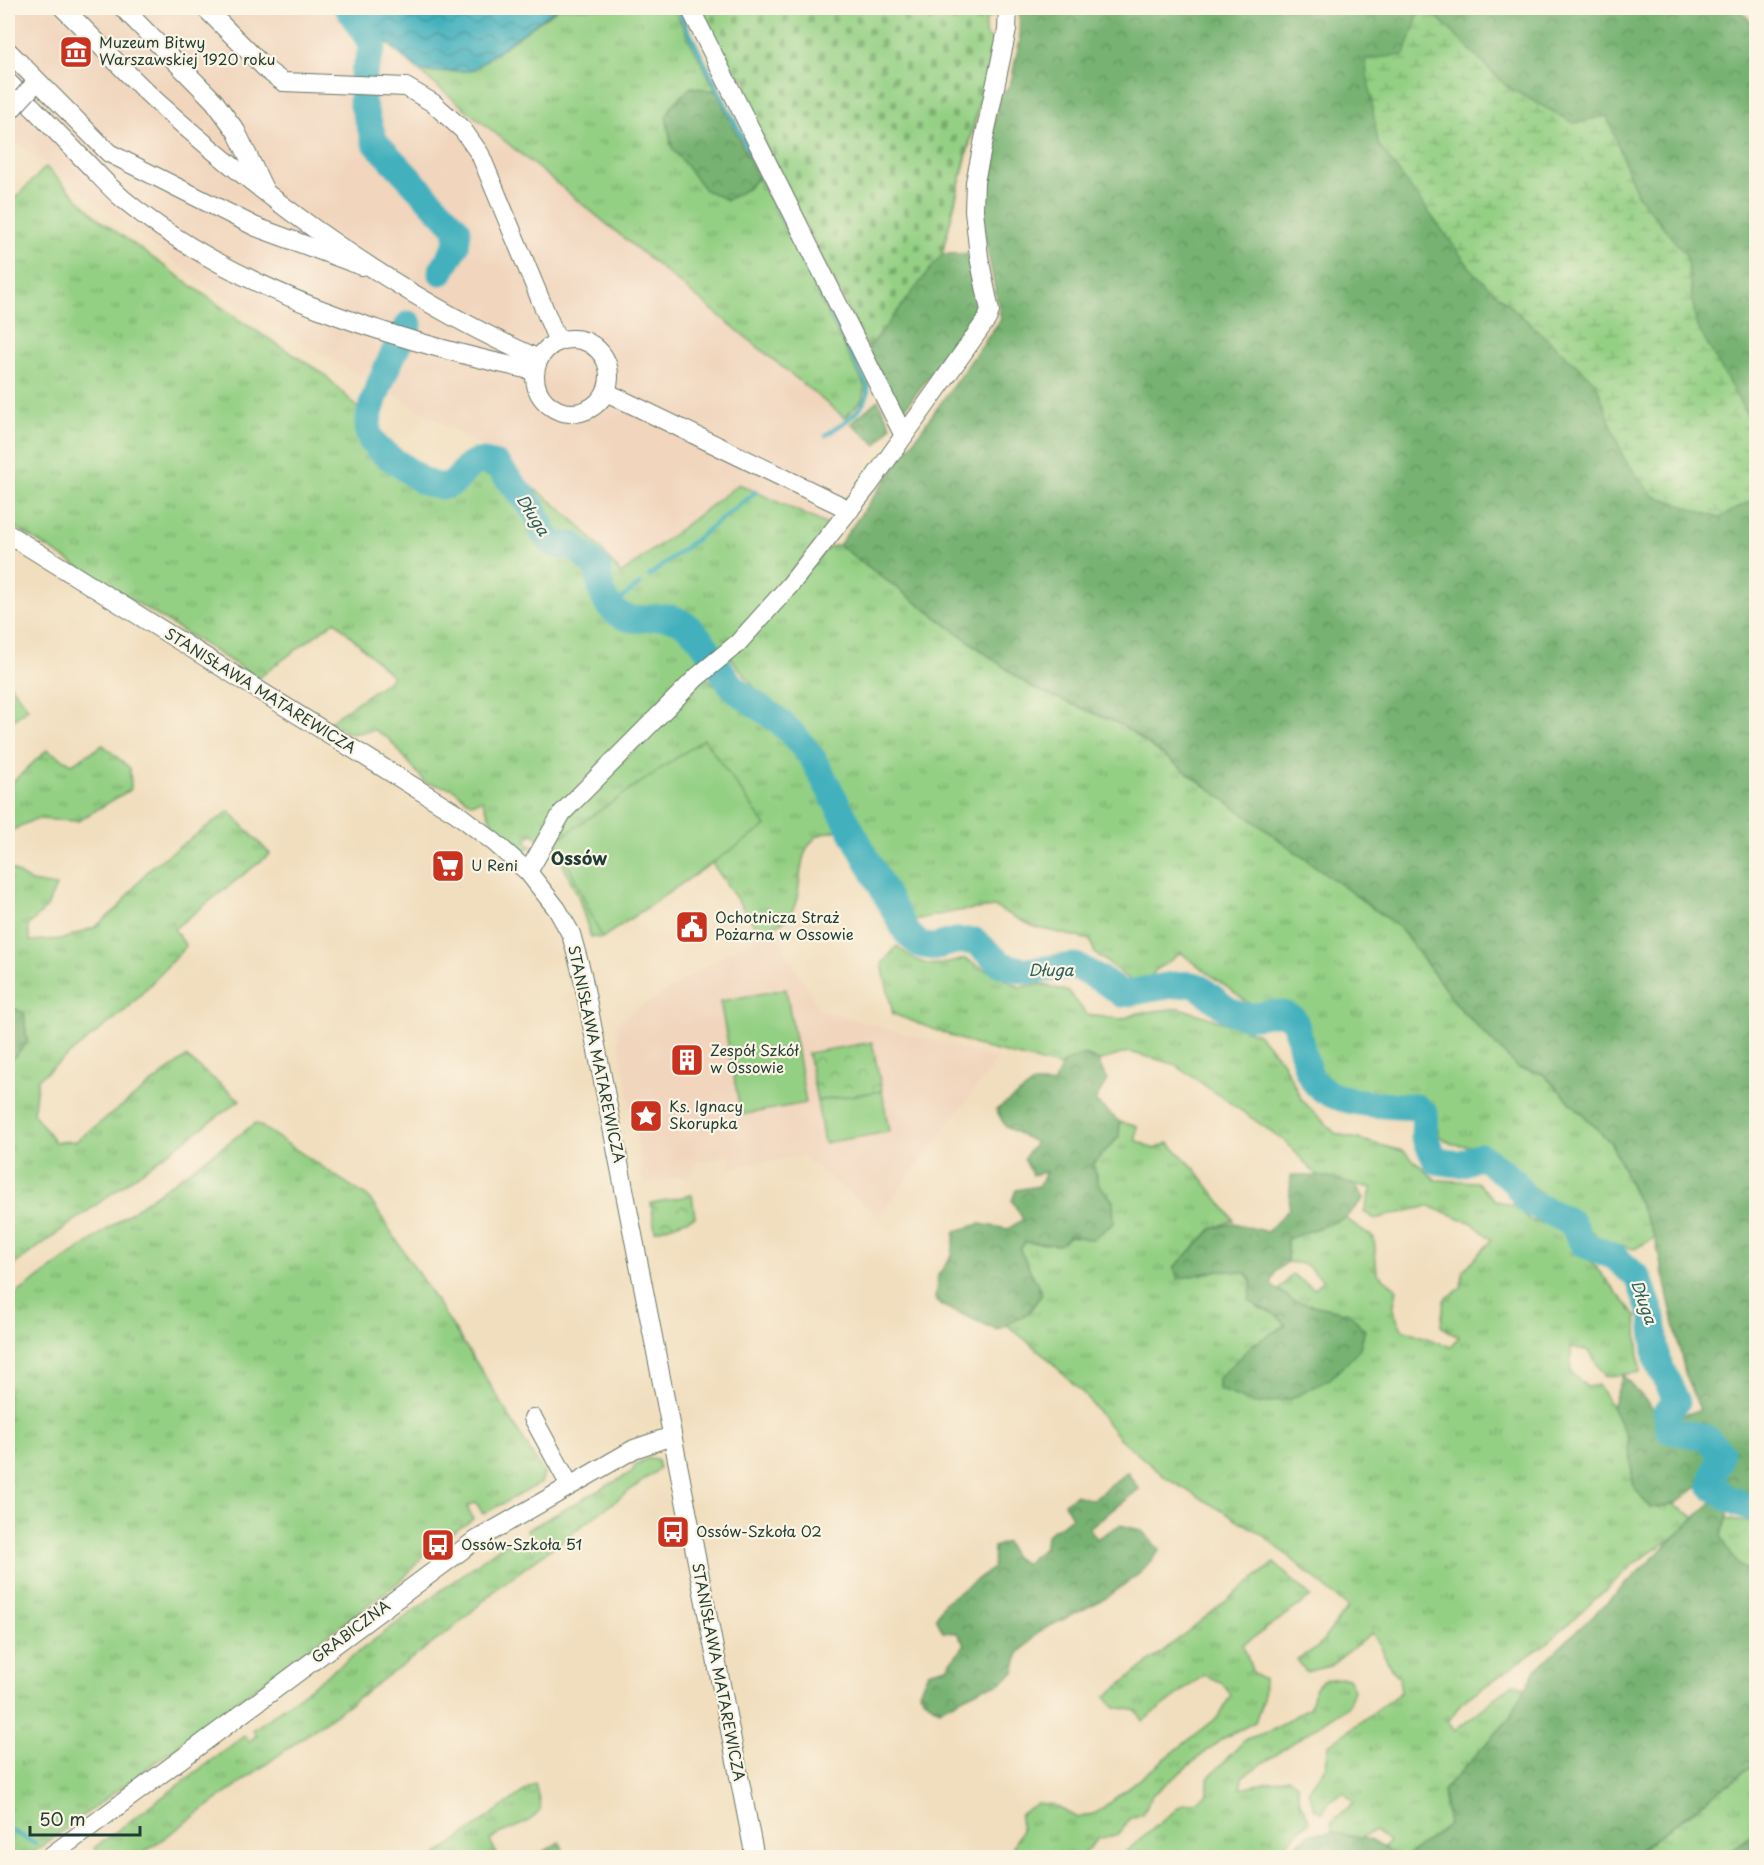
<svg xmlns="http://www.w3.org/2000/svg" width="1764" height="1865" viewBox="0 0 1764 1865" font-family="'Playpen Sans',sans-serif">
<defs>
<pattern id="grass-tufts" width="24" height="20" patternUnits="userSpaceOnUse" patternTransform="scale(1.5)"><rect width="24" height="20" fill="#94d084"/><path d="M3 7l-1-3M5 7V3M7 7l1-3M15 17l-1-3M17 17v-4M19 17l1-3" fill="none" stroke="#78aa6d"/></pattern>
<pattern id="forest-crowns" width="20" height="18" patternUnits="userSpaceOnUse" patternTransform="scale(1.5)"><rect width="20" height="18" fill="#77b272"/><path d="M2 6a3 3 0 1 1 6 0M12 15a3 3 0 1 1 6 0" fill="none" stroke="#61925e"/></pattern>
<pattern id="wetland-marsh" width="20" height="14" patternUnits="userSpaceOnUse" patternTransform="scale(1.5)"><rect width="20" height="14" fill="#94d084"/><path d="M1 5h8M5 5V1M11 12h8M15 12V8" fill="none" stroke="#78aa6d"/></pattern>
<pattern id="cemetery-stones" width="16" height="16" patternUnits="userSpaceOnUse" patternTransform="scale(1.5)"><rect width="16" height="16" fill="#94d084"/><path d="M2 7V4a2 2 0 0 1 4 0v3zM10 15v-3a2 2 0 0 1 4 0v3z" fill="#78aa6d"/></pattern>
<pattern id="park-crowns" width="20" height="18" patternUnits="userSpaceOnUse" patternTransform="scale(1.5)"><rect width="20" height="18" fill="#94d084"/><path d="M2 6a3 3 0 1 1 6 0M12 15a3 3 0 1 1 6 0" fill="none" stroke="#78aa6d"/></pattern>
<pattern id="water-waves" width="16" height="10" patternUnits="userSpaceOnUse" patternTransform="scale(1.5)"><rect width="16" height="10" fill="#42b1bd"/><path d="M0 5q4-4 8 0t8 0" fill="none" stroke="#37919a"/></pattern>
</defs>
<rect width="100%" height="100%" fill="#fcf5e5"/>
<filter id="ink" filterUnits="userSpaceOnUse"><feTurbulence type="fractalNoise" baseFrequency=".0167" numOctaves="2"/><feDisplacementMap in="SourceGraphic" scale="12" xChannelSelector="R" yChannelSelector="G"/><feConvolveMatrix kernelMatrix="1 2 1 2 8 2 1 2 1" color-interpolation-filters="sRGB"/></filter>
<filter id="wash" filterUnits="userSpaceOnUse"><feTurbulence type="fractalNoise" baseFrequency=".008" numOctaves="4" result="noise"/><feDisplacementMap in="SourceGraphic" scale="24" xChannelSelector="R" yChannelSelector="G"/><feGaussianBlur stdDeviation="1.35" result="paint"/><feColorMatrix in="noise" values="0 0 0 0 0 0 0 0 0 0 0 0 0 0 0 0 0 1.4 0 .05"/><feComposite in="paint" operator="in"/></filter>
<g filter="url(#wash)">
<rect width="100%" height="100%" fill="#f1debe"/>
<g fill="#f1d5bd">
<path d="M8,8H334L350,47L420,72L471,71L557,8H673L716,91L691,87L747,189L758,177L865,387L862,400L845,418L877,445L830,526L739,484L621,574L588,533L554,500L523,482L502,458L205,285L15,141L8,134Z"/>
<path d="M771,926L820,1010L998,1059L879,1216L802,1156L731,1168L729,1156L698,1161L688,1176L644,1184L616,1023Z"/>
</g>
<g fill="url(#grass-tufts)" stroke="#5a865c" stroke-width="1.5">
<path d="M559,8H673L716,91L691,87L747,189L758,177L865,387L862,400L845,418L420,72L471,71Z"/>
<path d="M46,167L100,220L244,323L324,374L362,412C361,419 357,429 359,435C364,456 422,500 444,495C465,491 472,460 493,474C519,490 523,525 543,544C556,556 577,553 587,566C599,580 587,599 607,615C646,646 679,601 706,663L540,840L532,833L526,841L532,847L521,851L497,832L482,800L471,803L452,788L426,783L389,739L375,730L350,734L329,722L393,677L335,621L258,678L8,523V205Z"/>
<path d="M523,482C565,507 591,536 621,574L739,484L830,526L724,651L675,612L630,610L617,605L609,595L605,571L592,551L570,537L559,536L551,531L538,503Z"/>
<path d="M839,545L1031,687L1122,725L1400,928L1457,1005L1518,1068L1542,1073L1611,1143L1655,1238L1634,1249L1603,1240L1480,1147L1452,1144L1439,1136L1435,1114C1428,1110 1419,1102 1411,1100C1386,1095 1352,1099 1330,1083C1293,1056 1332,996 1255,1008L1181,953L1155,971L1149,979L1130,980L1095,953L1090,940L1034,927L995,907L958,911L909,921L798,722L783,708L759,693L730,657L829,547Z"/>
<path d="M706,677C726,699 748,700 768,717C803,746 820,790 841,830C834,831 824,832 818,836C790,855 809,899 785,920C778,926 768,929 760,933L712,863L602,938L591,937L578,896L551,840L560,824Z"/>
<path d="M8,682L28,708L8,725Z"/>
<path d="M103,745L130,768L131,789L78,821L35,819L8,832V786L47,750L72,764Z"/>
<path d="M229,811L270,854L174,929L186,946L128,1008L38,1079L33,1113L55,1142L76,1141L186,1057L240,1100L8,1269V1063L27,1043L24,1013L8,1006V854V867L31,882L56,886L47,907L28,926L30,941L63,939L95,927L118,908L150,868Z"/>
<path d="M897,946C923,969 933,967 965,959L1020,987L1041,984L1069,992L1087,1015L1122,1019L1138,1013L1180,1008L1258,1034L1282,1061L1302,1100L1335,1133L1403,1151L1436,1180L1477,1182L1495,1200L1517,1207L1530,1220L1558,1227L1589,1259L1636,1316L1640,1372L1605,1377L1589,1351L1571,1347V1373L1587,1387L1598,1385C1608,1401 1623,1420 1627,1438C1635,1473 1625,1476 1650,1508L1673,1505L1695,1517L1676,1536L1637,1561L1550,1641L1461,1703L1448,1722L1455,1731L1514,1683L1526,1688L1510,1718L1443,1791L1448,1825L1406,1857H1377L1389,1841L1374,1831L1351,1843L1332,1832V1822L1354,1802L1343,1792L1327,1803L1323,1813L1315,1809L1308,1791L1326,1766L1329,1745L1401,1692L1399,1677C1381,1660 1386,1649 1372,1633L1330,1666L1306,1672L1297,1659L1317,1648L1348,1607L1262,1534L1166,1478L1119,1438L1082,1392L1043,1354L1007,1325L1028,1313L1042,1294L1020,1250L1025,1242L1059,1245L1071,1236L1093,1239L1113,1201L1098,1183L1093,1164L1119,1137L1120,1122L1137,1126L1136,1140L1154,1149L1169,1143L1195,1169L1234,1220L1212,1229L1174,1268L1202,1275L1219,1270L1246,1273L1252,1282L1258,1308L1275,1312L1286,1325L1254,1344L1320,1309L1294,1301L1279,1290L1292,1274L1314,1289L1323,1280L1305,1264L1287,1262V1239L1345,1218L1374,1238L1377,1273L1397,1289L1393,1310L1402,1329L1451,1347L1459,1337L1441,1326L1444,1300L1461,1288L1463,1271L1492,1240L1472,1223L1429,1206L1375,1219L1364,1212L1372,1188L1317,1176L1286,1142L1174,1064L1129,1052L1098,1061L1083,1054L1063,1063L1061,1067L981,1047L893,1014L882,964Z"/>
<path d="M256,1123L369,1198L483,1373L544,1474L541,1483L483,1514L476,1502L467,1507L473,1519L428,1550L403,1579L27,1857H8V1300Z"/>
<path d="M649,1458L657,1459L659,1469L500,1586L451,1630L138,1857H96L99,1855L94,1848L244,1736L249,1741L257,1735L253,1730L497,1549L518,1536L522,1544L532,1539L527,1530L632,1472L636,1464Z"/>
<path d="M1726,1518L1756,1523V1580L1733,1558L1721,1536Z"/>
<path d="M1274,1563L1311,1597L1243,1645L1253,1673L1264,1679L1263,1699L1255,1722L1222,1739L1152,1795L1143,1814L1130,1818L1119,1834L1098,1839L1080,1857H1008L1021,1830L1020,1815L1037,1803L1054,1805L1077,1818L1096,1813L1218,1717L1231,1695L1221,1682L1204,1675L1143,1721L1137,1711L1115,1707L1105,1697Z"/>
<path d="M1348,1678L1354,1689L1348,1706L1242,1777L1240,1788L1289,1778L1297,1784L1300,1803L1310,1820L1284,1845L1288,1851L1280,1857L1118,1858L1183,1804L1196,1802L1208,1793V1778L1246,1739L1271,1731L1310,1707C1316,1679 1320,1679 1348,1678Z"/>
<path d="M1756,1763V1832L1722,1857L1630,1858Z"/>
<path d="M535,1783L541,1809C528,1828 506,1827 490,1840L498,1857H434Z"/>
</g>
<g fill="url(#forest-crowns)" stroke="#4b7853" stroke-width="1.5">
<path d="M1019,8H1739L1756,28V1512L1730,1507L1721,1536L1733,1558L1756,1580V1763L1630,1857H1406L1448,1825L1443,1791L1510,1718L1535,1671L1729,1485L1710,1477L1673,1505L1650,1508L1634,1487L1627,1437L1612,1407L1623,1375L1664,1421L1700,1410L1685,1373L1655,1238L1611,1143L1542,1073L1518,1068L1457,1005L1400,928L1122,725L1031,687L839,545L1001,319L980,213L981,181L1000,97L1010,86L1020,40Z"/>
<path d="M691,87L716,91L758,177L747,189L727,200L705,190L672,148L666,117L673,104Z"/>
<path d="M979,106L942,254H967L977,294V306L970,321L900,415L868,349Z"/>
<path d="M878,400L891,426L877,445L851,423Z"/>
<path d="M8,1006L24,1013L27,1043L8,1063Z"/>
<path d="M1083,1054L1098,1061L1107,1080L1095,1101L1120,1122L1119,1137L1093,1164L1098,1183L1113,1201L1114,1223L1093,1239L1071,1236L1059,1245L1025,1242L1020,1250L1042,1294L1028,1313L997,1330L941,1305L935,1299L938,1275L952,1256L955,1231L980,1224L1008,1229L1023,1219L1012,1201L1016,1190L1039,1186L1046,1172L1032,1175L1024,1158L1036,1143L1006,1127L996,1110L1033,1084H1053L1063,1063Z"/>
<path d="M1291,1175L1329,1177L1355,1185L1364,1198L1345,1218L1287,1239V1262L1275,1272L1271,1285L1294,1301L1349,1313L1365,1330L1359,1350L1330,1379L1291,1399L1256,1404L1218,1389V1378L1254,1344L1286,1325C1271,1307 1264,1313 1249,1300L1252,1282L1246,1273L1219,1270L1178,1279L1174,1268L1212,1229L1234,1223L1267,1232L1289,1209Z"/>
<path d="M1127,1472L1139,1489L1089,1528L1096,1539L1120,1525L1141,1530L1160,1550L1139,1574L1102,1600L1040,1631L1019,1653L1014,1672L999,1684L982,1688L940,1709L933,1706L919,1692L928,1672L947,1667L965,1644L957,1633L943,1632L936,1617L945,1602L993,1568L994,1547L1006,1542L1014,1557L1025,1564L1044,1548L1047,1535L1072,1517L1064,1503L1076,1495L1092,1500Z"/>
<path d="M1332,1832L1370,1840L1397,1857H1280L1310,1834Z"/>
<path d="M1756,1832V1857H1722Z"/>
<path d="M560,1842L566,1857H534Z"/>
</g>
<path fill="url(#wetland-marsh)" stroke="#5a865c" stroke-width="1.5" d="M1420,8H1428L1507,87L1574,123L1607,116L1637,194L1686,255L1696,324L1756,431V498L1719,518L1652,495L1623,457L1596,383L1474,273L1378,144L1365,59L1405,55Z"/>
<path fill="url(#cemetery-stones)" stroke="#5a865c" stroke-width="1.5" d="M697,8H997V14L986,19L985,34L994,42L942,254L868,349L741,97L748,85L744,77L731,75Z"/>
<g fill="url(#park-crowns)" stroke="#5a865c" stroke-width="1.5">
<path d="M872,1042L882,1091L817,1101L808,1053Z"/>
<path d="M692,1195L695,1217L655,1231L651,1203Z"/>
</g>
<g fill="#94d084" stroke="#5a865c" stroke-width="1.5">
<path d="M704,739L766,826L602,938L557,840Z"/>
<path d="M786,989L806,1103L741,1115L720,1001Z"/>
<path d="M882,1091L889,1132L824,1143L817,1101Z"/>
</g>
<path fill="url(#water-waves)" stroke="#307778" stroke-width="1.5" d="M361,8H557L471,71L420,72L379,36Z"/>
<g fill="none" stroke-linecap="round" stroke-linejoin="round">
<g stroke="#42b1bd" stroke-width="4.5">
<path d="M677,8L868,386C870,408 842,424 826,435"/>
<path d="M649,576L756,492"/>
<path d="M611,607L640,584"/>
<path d="M8,1829L35,1843"/>
</g>
<g stroke="#42b1bd" stroke-width="27">
<path d="M348,8L373,46L363,75L362,102L375,142L458,230L456,246L441,272"/>
<path d="M409,324C398,344 361,414 369,435C374,450 390,457 402,466C415,475 426,487 442,486C461,486 462,464 478,462C484,461 491,464 497,465L535,511L543,532L551,542L560,546L573,545L598,568C600,587 601,601 617,613C637,627 652,613 671,618C699,625 713,661 729,682C740,696 758,705 772,716C789,728 801,743 813,759L906,932L920,945L934,947L955,941H975L1002,965L1026,971L1076,966L1104,981L1122,994C1139,992 1186,979 1199,987C1212,996 1224,1011 1241,1015C1262,1021 1271,1005 1294,1019C1301,1038 1302,1059 1311,1077C1326,1106 1387,1105 1416,1107L1425,1114L1424,1136L1436,1161L1459,1164L1481,1156L1513,1180L1527,1201L1572,1223L1583,1244L1615,1257L1639,1279L1653,1318L1657,1360L1677,1402L1666,1412L1669,1430L1705,1437L1721,1452L1711,1485L1728,1498L1756,1510"/>
</g>
</g>
</g>
<g filter="url(#ink)">
<g fill="none" stroke-linecap="round" stroke-linejoin="round">
<defs>
<g id="minor">
<path d="M63,8C94,38 124,71 156,101C267,201 402,299 539,359"/>
<path d="M123,8L214,101L236,131L264,189"/>
<path d="M205,8L268,71L283,82L406,87L433,103L463,130L480,154L558,342"/>
<path d="M690,8L903,434"/>
<path d="M8,51L109,153L256,227L362,266"/>
<path d="M8,82C33,108 59,134 84,160C97,173 109,187 123,199C236,292 394,341 535,371"/>
<circle cx="572" cy="376" r="37"/>
<path d="M606,392L850,510"/>
<path d="M8,534L456,813L494,842L528,872L557,909L571,934L582,974L755,1858"/>
<path d="M528,872L562,813L697,677L738,643L790,585L869,485L987,319L990,311L979,257L974,210L975,182L1007,30L1008,8"/>
<path d="M533,1418L569,1484"/>
<path d="M48,1858L473,1542L634,1449L672,1436"/>
</g>
</defs>
<use href="#minor" stroke="#687564" stroke-width="20"/>
<use href="#minor" stroke="#fff" stroke-width="18"/>
<defs>
<path id="minor-bridge" d="M8,113L31,88"/>
</defs>
<use href="#minor-bridge" stroke="#687564" stroke-width="20" stroke-linecap="butt"/>
<use href="#minor-bridge" stroke="#fff" stroke-width="18"/>
</g>
</g>
<defs>
<symbol id="museum-square" viewBox="-11 -11 22 22"><rect x="-9" y="-9" width="18" height="18" rx="4" fill="#c8321e" stroke="#fcf5e5"/><path d="M0-6L6-3V-2H-6V-3ZM-5-1h2V3h-2ZM-1-1h2V3h-2ZM3-1h2V3H3ZM-6 4H6V6H-6Z" fill="#fff"/></symbol>
<symbol id="supermarket-square" viewBox="-11 -11 22 22"><rect x="-9" y="-9" width="18" height="18" rx="4" fill="#c8321e" stroke="#fcf5e5"/><path d="M-6-5.5h2.5l.6 2H6L4.5 2H-2.5L-4.4-4H-6ZM-1.5 3.2a1.3 1.3 0 1 0 .1 0ZM3 3.2a1.3 1.3 0 1 0 .1 0Z" fill="#fff"/></symbol>
<symbol id="civic-square" viewBox="-11 -11 22 22"><rect x="-9" y="-9" width="18" height="18" rx="4" fill="#c8321e" stroke="#fcf5e5"/><path d="M-.6-6.5H3V-4.5H.6V-3L4-1V1h2V6H-6V1h2V-1L-.6-3ZM-1.2 2.5V6h2.4V2.5Z" fill="#fff"/></symbol>
<symbol id="building-square" viewBox="-11 -11 22 22"><rect x="-9" y="-9" width="18" height="18" rx="4" fill="#c8321e" stroke="#fcf5e5"/><path d="M-4-6H4V6H1V3H-1V6H-4ZM-2.5-4.3h1.7v1.8h-1.7ZM.8-4.3h1.7v1.8H.8ZM-2.5-1h1.7V.8h-1.7ZM.8-1h1.7V.8H.8Z" fill="#fff"/></symbol>
<symbol id="sight-square" viewBox="-11 -11 22 22"><rect x="-9" y="-9" width="18" height="18" rx="4" fill="#c8321e" stroke="#fcf5e5"/><path d="M0-6L1.8-2.2L6-1.7L2.9 1.2L3.7 5.4L0 3.3L-3.7 5.4L-2.9 1.2L-6-1.7L-1.8-2.2Z" fill="#fff"/></symbol>
<symbol id="bus-square" viewBox="-11 -11 22 22"><rect x="-9" y="-9" width="18" height="18" rx="4" fill="#c8321e" stroke="#fcf5e5"/><path d="M-5-6H5V4H4V6H2V4H-2V6H-4V4H-5ZM-3.5-4V0h7V-4ZM-3.5 1.2v1.5H-2V1.2ZM2 1.2v1.5H3.5V1.2Z" fill="#fff"/></symbol>
</defs>
<g fill-rule="evenodd">
<use href="#museum-square" x="57" y="33" width="38" height="38"/>
<use href="#supermarket-square" x="429" y="847" width="38" height="38"/>
<use href="#civic-square" x="673" y="908" width="38" height="38"/>
<use href="#building-square" x="668" y="1041" width="38" height="38"/>
<use href="#sight-square" x="627" y="1097" width="38" height="38"/>
<use href="#bus-square" x="654" y="1513" width="38" height="38"/>
<use href="#bus-square" x="419" y="1526" width="38" height="38"/>
</g>
<g text-anchor="middle" stroke-width="4.5" stroke-linejoin="round" paint-order="stroke">
<g font-size="15" fill="#1f3d34" stroke="#fcf5e5" text-anchor="start">
<text x="99" y="48">Muzeum Bitwy<tspan x="99" dy="17">Warszawskiej 1920 roku</tspan></text>
<text x="471" y="871">U Reni</text>
<text x="715" y="923">Ochotnicza Straż<tspan x="715" dy="17">Pożarna w Ossowie</tspan></text>
<text x="710" y="1056">Zespół Szkół<tspan x="710" dy="17">w Ossowie</tspan></text>
<text x="669" y="1112">Ks. Ignacy<tspan x="669" dy="17">Skorupka</tspan></text>
<text x="696" y="1537">Ossów-Szkoła 02</text>
<text x="461" y="1550">Ossów-Szkoła 51</text>
</g>
<g font-size="15" fill="#1f3d34" stroke="#fcf5e5">
<text transform="translate(260 691) rotate(32)" y="5">STANISŁAWA MATAREWICZA</text>
<text transform="translate(596 1054) rotate(78)" y="5">STANISŁAWA MATAREWICZA</text>
<text transform="translate(351 1632) rotate(-37)" y="5">GRABICZNA</text>
<text transform="translate(718 1672) rotate(79)" y="5">STANISŁAWA MATAREWICZA</text>
</g>
<g font-size="16" font-style="italic" fill="#2a605d" stroke="#fcf5e5">
<text transform="translate(533 515) rotate(57)" y="6">Długa</text>
<text x="1051" y="976">Długa</text>
<text transform="translate(1644 1302) rotate(70)" y="6">Długa</text>
</g>
<g font-size="18" font-weight="bold" fill="#1f3d34" stroke="#fcf5e5">
<text x="579" y="865">Ossów</text>
</g>
</g>
<rect width="1764" height="1865" fill="none" stroke="#fcf5e5" stroke-width="30"/>
<path d="M30 1826v9h110v-9" fill="none" stroke="#1f3d34" stroke-width="3"/>
<text x="39" y="1826" font-size="18" fill="#1f3d34" stroke="#fcf5e5" stroke-width="4.5" paint-order="stroke">50 m</text>
</svg>
